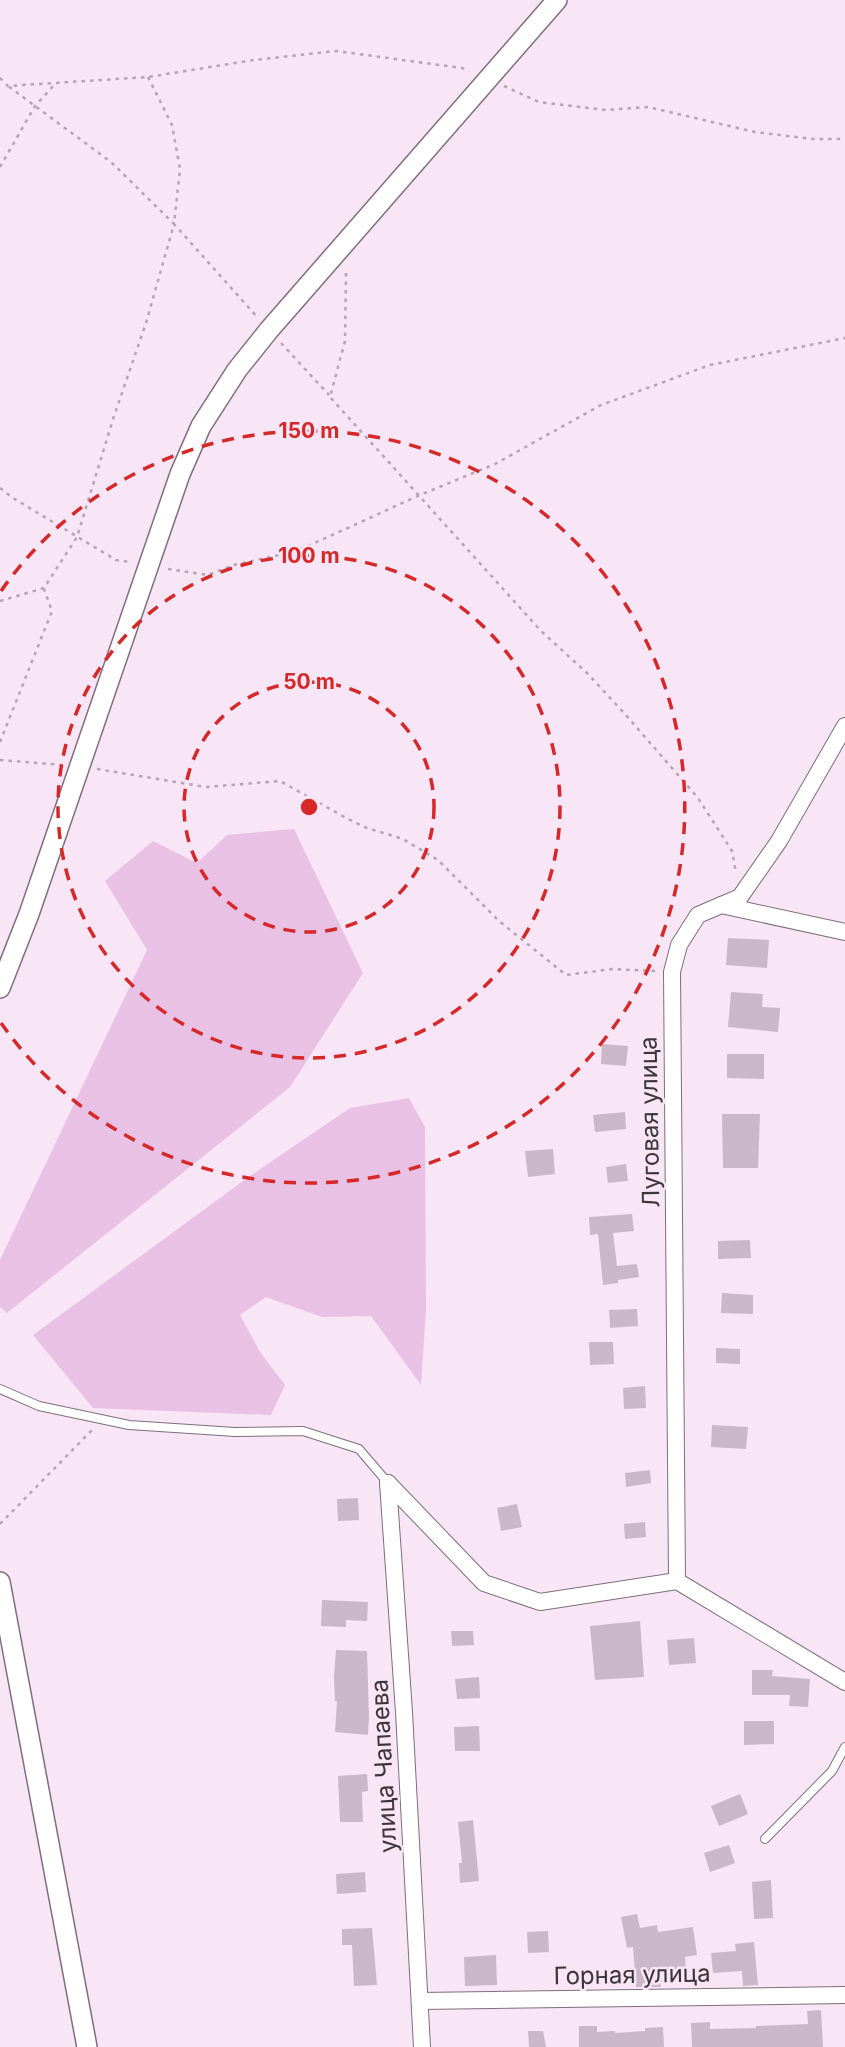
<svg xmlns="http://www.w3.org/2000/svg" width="845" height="2047" viewBox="0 0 845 2047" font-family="Inter,sans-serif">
<rect width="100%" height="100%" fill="#f8e5f6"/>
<g fill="#e9c1e5">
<path d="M294,829L363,973L290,1087L7,1313L0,1307V1260L147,950L105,881L153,841L197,863L227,835Z"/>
<path d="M409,1098L425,1127L426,1309L421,1385L371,1316L322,1317L266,1297L240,1315L260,1352L285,1385L271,1415L93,1408L33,1335L250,1176L350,1108Z"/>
</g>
<g fill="#cab8c8">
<path d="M728,938L769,940L767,968L726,965Z"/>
<path d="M731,992L763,994L762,1007L780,1008L778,1032L728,1027Z"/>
<path d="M602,1044L628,1046L626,1066L601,1064Z"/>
<path d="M727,1054H764V1079L727,1078Z"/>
<path d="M625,1112L626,1129L595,1132L593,1115Z"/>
<path d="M722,1114H760L758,1168H723Z"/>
<path d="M553,1149L555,1174L528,1177L525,1151Z"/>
<path d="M626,1164L628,1181L608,1183L606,1167Z"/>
<path d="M632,1214L634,1231L613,1233L617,1266L637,1264L639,1277L618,1280V1283L603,1285L598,1234L590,1235L589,1217Z"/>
<path d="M750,1240L751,1258L718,1259V1241Z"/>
<path d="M722,1293L753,1295V1314L721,1313Z"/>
<path d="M637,1309L638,1326L610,1328L609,1310Z"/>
<path d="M589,1342H613L614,1364L590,1365Z"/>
<path d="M716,1348L740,1349V1364L716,1363Z"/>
<path d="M645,1386L646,1408L624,1409L623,1388Z"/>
<path d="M712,1425L748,1427L746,1449L711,1447Z"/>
<path d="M650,1470L651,1483L626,1487L625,1473Z"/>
<path d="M358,1498L359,1520L338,1521L337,1499Z"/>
<path d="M517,1504L522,1527L501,1531L497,1508Z"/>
<path d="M645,1522L646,1537L625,1539L624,1524Z"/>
<path d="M322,1600L368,1602L367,1621L346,1620V1627L321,1626Z"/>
<path d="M640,1621L644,1677L595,1680L590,1626Z"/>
<path d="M451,1631H473L474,1645L452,1646Z"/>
<path d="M694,1638L696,1663L669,1665L667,1640Z"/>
<path d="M336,1650L367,1651L369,1717L368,1735L335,1732L337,1701H335L334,1677Z"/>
<path d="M752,1670H773L772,1676L810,1679L808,1707L789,1706L790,1695H752Z"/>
<path d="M479,1677L480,1698L457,1699L455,1679Z"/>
<path d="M744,1721H774V1744L744,1745Z"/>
<path d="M479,1726L480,1751H455L454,1727Z"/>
<path d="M367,1774L368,1791L362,1792L363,1822H340L338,1776Z"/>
<path d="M740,1794L748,1814L719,1826L711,1806Z"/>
<path d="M473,1820L479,1881L460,1883L459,1863H462L458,1822Z"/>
<path d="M729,1845L735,1863L710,1872L704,1853Z"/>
<path d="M365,1872L366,1892L337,1894L336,1874Z"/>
<path d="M771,1880L773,1918L754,1919L752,1882Z"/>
<path d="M637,1914L640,1928L657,1925L658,1932L693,1927L697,1955L685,1957L687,1981L660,1982L661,1987H636L633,1947L627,1948L621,1917Z"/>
<path d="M372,1928L377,1985L354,1986L352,1945H342V1929Z"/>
<path d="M548,1931L549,1952L528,1953L527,1932Z"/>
<path d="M754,1942L758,1985L743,1986L742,1971L713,1973L711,1953L736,1951L735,1944Z"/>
<path d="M496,1955L497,1985L465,1986L464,1957Z"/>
<path d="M821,2010L823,2047H692L691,2023L710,2022V2029L756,2028V2026L808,2024L807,2011Z"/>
<path d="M579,2026H597V2032L615,2031V2033L645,2031V2028L663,2027L664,2047H579Z"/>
<path d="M528,2031H543L546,2047H529Z"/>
</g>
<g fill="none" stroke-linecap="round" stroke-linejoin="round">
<defs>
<g id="service">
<path d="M0,1389L39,1406L129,1425L235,1432L303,1431L359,1449L388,1483"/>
<path d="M765,1839L832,1771L845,1747"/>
</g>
<g id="minor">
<path d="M721,905L845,932"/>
<path d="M388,1483L404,1712L422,2047"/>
<path d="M388,1483L484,1583L540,1602L677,1581L845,1682"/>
<path d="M677,1581L672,972L679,945L698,915L740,897L779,841L845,726"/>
<path d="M420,2001L845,1995"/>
</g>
<g id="tertiary">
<path d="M0,988L29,914L180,474L201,426L237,370L269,330L557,0"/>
<path d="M0,1582L87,2047"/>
</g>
</defs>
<use href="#service" stroke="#7f6e7d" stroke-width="10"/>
<use href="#minor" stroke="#7f6e7d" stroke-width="18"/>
<use href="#tertiary" stroke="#7f6e7d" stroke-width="22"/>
<g stroke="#b4a5b3" stroke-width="2.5" stroke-dasharray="3.5 5" stroke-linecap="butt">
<path d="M148,77L172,125L180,169L174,224L258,318"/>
<path d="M0,78L8,86L148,77L254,60L336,51L462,68L469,71"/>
<path d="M504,86L539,102L606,110L648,107L755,132L813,139H845"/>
<path d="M0,167L35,106L55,84"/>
<path d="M346,273L345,341L330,397L541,631L587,673L625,714L698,798L732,851L736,873"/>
<path d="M281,343L329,395"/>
<path d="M0,488L13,498L116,560L130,562"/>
<path d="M168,569L208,575L234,565L297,551L420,495L495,464L601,405L710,365L845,338"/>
<path d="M0,601L44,588L77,537L114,416L146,323L174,224L111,162L8,86"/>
<path d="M0,742L52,611L44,589"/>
<path d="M0,760L63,765"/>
<path d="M97,769L206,787L280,781L348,819L367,828L403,839L438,860L499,921L566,975L613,969L655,971"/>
<path d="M0,1524L93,1429"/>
</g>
<use href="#service" stroke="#fff" stroke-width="8"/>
<use href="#minor" stroke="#fff" stroke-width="16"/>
<use href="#tertiary" stroke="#fff" stroke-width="19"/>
</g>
<g fill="none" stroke="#d62828" stroke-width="3.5" stroke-dasharray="12 9">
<circle cx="309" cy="807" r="125"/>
<circle cx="309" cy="807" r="251"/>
<path d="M1 591A376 376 0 1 1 1 1023"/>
</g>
<g text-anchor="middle" stroke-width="5" stroke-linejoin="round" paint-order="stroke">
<g font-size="24" fill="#3c353b" stroke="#f8e5f6">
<text transform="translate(650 1122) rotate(-91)" y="8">Луговая улица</text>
<text transform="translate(384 1766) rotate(-93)" y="8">улица Чапаева</text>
<text transform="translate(632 1975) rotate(-1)" y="8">Горная улица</text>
</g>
</g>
<circle cx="309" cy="807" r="10" fill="#d62828" stroke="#f8e5f6" stroke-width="3.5"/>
<g font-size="21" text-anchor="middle" font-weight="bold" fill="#d62828" stroke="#f8e5f6" stroke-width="5" stroke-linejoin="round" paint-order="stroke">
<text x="309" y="438">150 m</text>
<text x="309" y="563">100 m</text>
<text x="309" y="689">50 m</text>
</g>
</svg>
